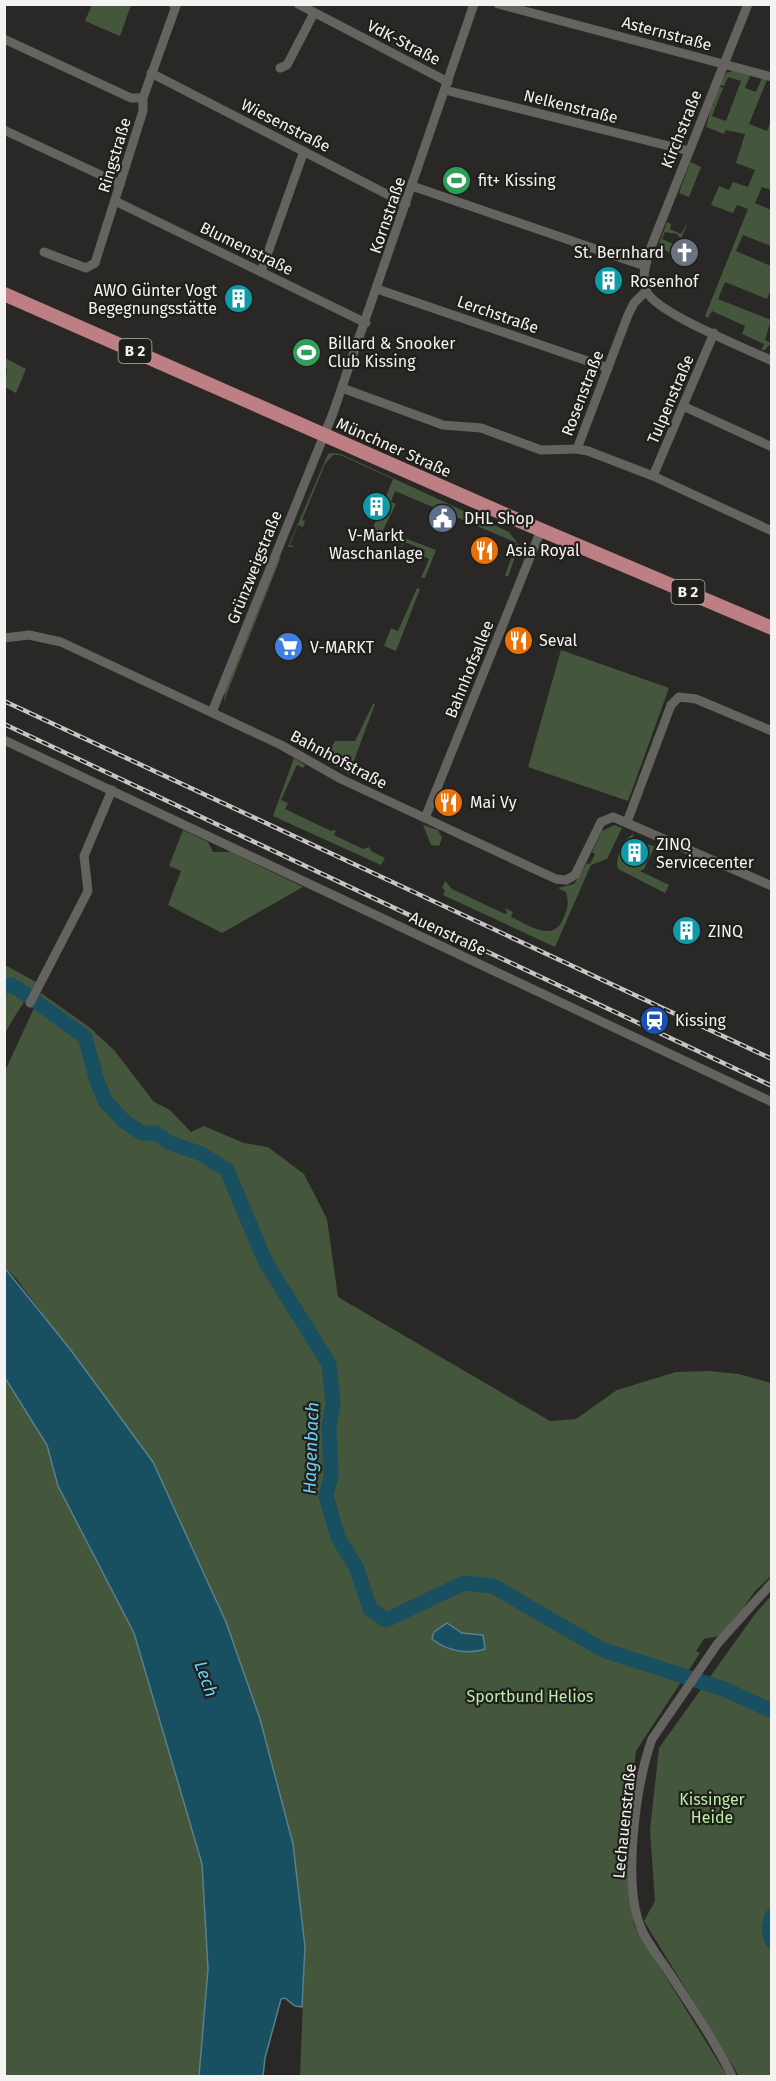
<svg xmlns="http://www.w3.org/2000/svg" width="776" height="2081" viewBox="0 0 776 2081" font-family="'Fira Sans',sans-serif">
<rect width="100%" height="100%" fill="#2a2826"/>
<g fill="#44563b">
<path d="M92,5H131L120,36L85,21Z"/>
<path d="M733,71L750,76L745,88L756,92L762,78L767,80L749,124L767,131L771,120V190L762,187L755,203L771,210V246L743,235L736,251L771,266V289L767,299L725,282L718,299L771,320L765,340L771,343L765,350H761L764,344L742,334L745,326L712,311L708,318L705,316L748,209L737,205L733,213L711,205L719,186L729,190L733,182L748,187L755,170L736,163L745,134L726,130L724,134L706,127L712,105L715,106L713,104L719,86L723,88L712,116L726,121L741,81L728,77L724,86L720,85L726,73Z"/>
<path d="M690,162L701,167L689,197L679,193Z"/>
<path d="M667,222L671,224L670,229L681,234L688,222L681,239L677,234L665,232L662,239L676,245L672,254L658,246Z"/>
<path d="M5,358L26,369L16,393L5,387L7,369L5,367Z"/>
<path d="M331,453L341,454L509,532L519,545L508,577L505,575L517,543L395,491L391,502L396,504L383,530L436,550L425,578H421L429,559L423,556L425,550L404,542L401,548L402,541L382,533L379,539L370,535L393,479L340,455H333L325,464L302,520L305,521L303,527L298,525L290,545L295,547H288L328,454Z"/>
<path d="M281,557L227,693L224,703L225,691L277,560Z"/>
<path d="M417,588L420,589L396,651L384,646L391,628L398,631Z"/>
<path d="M561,650L669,688L628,801L528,767Z"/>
<path d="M373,704H375L349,774L328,762L326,757L335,741H355Z"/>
<path d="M294,758L305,765L303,768L297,765L281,800L288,803L285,809L331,831L336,830L334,835L363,849L369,847L371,851L385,858L381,865L273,816Z"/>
<path d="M423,825L438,830L442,838L439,846L431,845Z"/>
<path d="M614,825L622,828L607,859L591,865L555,947L443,895L445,890L442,888L445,881L452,889L505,914L507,913L505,908L513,912L511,917C529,925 553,943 563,919C568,908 569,904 566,892L558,888L574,884L587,863L590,864L595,854L592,852L602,831Z"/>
<path d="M183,830L208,842L213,852H231L303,887L222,933L168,905L181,871L169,866Z"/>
<path d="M634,834L623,860L635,865L644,844L655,846L644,869L640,871L669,885L665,893L618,869C615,858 623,838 634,834Z"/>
<path d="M5,965L36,982C26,1001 14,1015 5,1034Z"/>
<path d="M41,993L89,1027L114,1050L154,1102L170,1110L191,1132L204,1126L244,1143L268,1147L304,1174L327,1219L338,1297L550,1421L576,1419L617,1390L676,1372L710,1371L739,1374L771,1383V1576L755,1591L725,1635L704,1639L696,1651L700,1653L636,1751L624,1853L634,1925L727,2076H300L305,1947L293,1844L260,1719L226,1622L153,1462L15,1277L5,1267V1071Z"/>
<path d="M4,1378L47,1445L58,1486L134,1633L202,1864L208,1969L199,2076H5Z"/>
<path d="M771,1596V2076H739L644,1921L655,1901L650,1830L659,1748L755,1614Z"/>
</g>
<g fill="#184f61" stroke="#5a808c" stroke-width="1.5">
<path d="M4,1267L70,1349L153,1462L226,1622L260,1719L293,1844L305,1947L302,2007L295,2006L285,1998L281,1999L265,2058L263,2076H199L208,1969L202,1864L134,1633L58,1486L47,1445L5,1378Z"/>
<path d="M447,1623L462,1633L483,1635L485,1649C468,1655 447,1651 432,1639L434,1632Z"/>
</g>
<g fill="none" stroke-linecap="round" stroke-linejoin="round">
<g stroke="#184f61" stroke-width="15">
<path d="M4,986L11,985L20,990L85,1037L97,1081L106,1102L125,1122L142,1133H156L170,1143L202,1154L227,1170L265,1261L329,1364L333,1404L329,1426L331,1476L326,1496L338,1538L356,1567L370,1609L386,1620L464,1583L493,1586L603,1650L724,1689L772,1711"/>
<path d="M772,1916L769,1929L772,1941"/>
</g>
<g stroke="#646360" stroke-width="9">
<path d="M298,4L448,82"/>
<path d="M498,4L772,77"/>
<path d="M748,4L651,247C647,261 640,278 647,292C658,314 746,348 772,361"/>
<path d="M4,39L131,98H143"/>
<path d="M280,68L287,65L314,13"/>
<path d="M151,73L406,204"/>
<path d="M445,90L689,151"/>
<path d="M4,130L120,184"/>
<path d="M412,186L645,266"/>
<path d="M115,201L366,323"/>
<path d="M44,252L86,268L95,263L143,111V98L176,6L173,4"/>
<path d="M261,272L304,151"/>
<path d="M377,289L608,368"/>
<path d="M342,388L443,425L481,428L541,450L577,449L628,315L634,303L646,291"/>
<path d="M683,406L772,447"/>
<path d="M577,449L588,451L653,476L772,531"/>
<path d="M653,476L714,333"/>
<path d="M4,638L29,635L61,642L281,745L341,779L556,879L566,880L575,875L601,822L613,817L772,886"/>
<path d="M212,712L333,413L474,4"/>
<path d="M4,740L772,1102"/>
<path d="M425,818L541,530"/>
<path d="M627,822L671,705L679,697L696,699L772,731"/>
<path d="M30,1003L88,891L84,856L112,790"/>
<path d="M732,2076C714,2039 690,2005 668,1971C659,1957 647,1943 641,1928C622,1883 636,1784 652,1739L718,1643L772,1583"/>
</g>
<path stroke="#bd7f84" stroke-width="14" d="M4,294L513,518L772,628"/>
<defs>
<g id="rail">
<path d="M4,701L772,1059"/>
<path d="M4,724L772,1086"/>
</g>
</defs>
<use href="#rail" stroke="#c7c6c4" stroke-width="4.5"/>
<use href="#rail" stroke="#201f1c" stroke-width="2" stroke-dasharray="7" stroke-linecap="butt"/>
</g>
<defs>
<symbol id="stadium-disc" viewBox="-11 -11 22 22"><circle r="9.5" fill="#2e9e5b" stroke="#201f1c"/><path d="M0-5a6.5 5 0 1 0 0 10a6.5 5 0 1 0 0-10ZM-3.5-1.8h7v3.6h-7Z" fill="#fff"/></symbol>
<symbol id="church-disc" viewBox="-11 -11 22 22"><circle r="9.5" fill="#6b7280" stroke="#201f1c"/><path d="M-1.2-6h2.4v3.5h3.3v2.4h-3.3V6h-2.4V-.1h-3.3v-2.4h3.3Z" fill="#fff"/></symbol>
<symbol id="building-disc" viewBox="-11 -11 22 22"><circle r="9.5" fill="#0f9aa8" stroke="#201f1c"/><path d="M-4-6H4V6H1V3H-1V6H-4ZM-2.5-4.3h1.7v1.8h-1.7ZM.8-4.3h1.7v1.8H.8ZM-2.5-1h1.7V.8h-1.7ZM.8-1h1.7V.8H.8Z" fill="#fff"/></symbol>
<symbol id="civic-disc" viewBox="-11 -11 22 22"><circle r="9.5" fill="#5c6f8a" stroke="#201f1c"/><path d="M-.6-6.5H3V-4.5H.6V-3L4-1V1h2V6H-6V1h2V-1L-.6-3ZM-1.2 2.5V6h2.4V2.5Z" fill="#fff"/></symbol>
<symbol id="restaurant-disc" viewBox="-11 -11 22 22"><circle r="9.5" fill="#e8710a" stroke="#201f1c"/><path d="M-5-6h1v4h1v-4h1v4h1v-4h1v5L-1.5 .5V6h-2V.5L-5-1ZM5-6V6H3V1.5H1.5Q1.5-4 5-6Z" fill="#fff"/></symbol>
<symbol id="supermarket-disc" viewBox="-11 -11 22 22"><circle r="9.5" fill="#3f7fe0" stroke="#201f1c"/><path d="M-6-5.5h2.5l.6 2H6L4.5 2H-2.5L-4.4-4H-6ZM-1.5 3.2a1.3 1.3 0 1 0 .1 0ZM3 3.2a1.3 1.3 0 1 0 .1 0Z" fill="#fff"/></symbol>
<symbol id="station-disc" viewBox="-11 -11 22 22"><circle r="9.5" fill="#1a4fb4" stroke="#201f1c"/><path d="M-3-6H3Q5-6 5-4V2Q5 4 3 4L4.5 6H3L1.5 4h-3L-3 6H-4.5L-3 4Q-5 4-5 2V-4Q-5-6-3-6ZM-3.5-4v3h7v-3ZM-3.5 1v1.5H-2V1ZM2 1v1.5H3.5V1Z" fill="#fff"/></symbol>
</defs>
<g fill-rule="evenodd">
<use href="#stadium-disc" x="440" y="164" width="33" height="33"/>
<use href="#church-disc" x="668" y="236" width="33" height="33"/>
<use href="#building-disc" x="592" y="264" width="33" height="33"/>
<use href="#building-disc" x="222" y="282" width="33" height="33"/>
<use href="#stadium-disc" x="290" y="336" width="33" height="33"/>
<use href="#building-disc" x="360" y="490" width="33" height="33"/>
<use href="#civic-disc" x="426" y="502" width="33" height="33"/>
<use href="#restaurant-disc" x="468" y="534" width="33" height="33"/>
<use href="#restaurant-disc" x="502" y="624" width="33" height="33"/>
<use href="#supermarket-disc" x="272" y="630" width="33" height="33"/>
<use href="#restaurant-disc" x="432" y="786" width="33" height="33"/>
<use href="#building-disc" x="618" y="836" width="33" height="33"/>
<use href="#building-disc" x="670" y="914" width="33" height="33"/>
<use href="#station-disc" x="638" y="1004" width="33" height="33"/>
</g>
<g text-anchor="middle" stroke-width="4.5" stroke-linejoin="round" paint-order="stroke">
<g fill="#201f1c" stroke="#b4b3b1" stroke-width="1.5">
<rect x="118.5" y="339" width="33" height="24" rx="4.5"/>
<rect x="671.5" y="580" width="33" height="24" rx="4.5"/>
</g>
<g font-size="15" font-weight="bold" fill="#f4f3f1">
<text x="135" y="356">B 2</text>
<text x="688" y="597">B 2</text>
</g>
<g font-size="16" fill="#f4f3f1" stroke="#201f1c">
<text transform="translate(667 33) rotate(15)" y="6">Asternstraße</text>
<text transform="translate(404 42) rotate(27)" y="6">VdK-Straße</text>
<text transform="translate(571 106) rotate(14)" y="6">Nelkenstraße</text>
<text transform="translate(286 125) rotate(27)" y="6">Wiesenstraße</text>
<text transform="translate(681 129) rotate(-68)" y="6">Kirchstraße</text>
<text transform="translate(114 155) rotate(-73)" y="6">Ringstraße</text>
<text transform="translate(387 215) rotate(-71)" y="6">Kornstraße</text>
<text transform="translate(247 248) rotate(26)" y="6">Blumenstraße</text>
<text transform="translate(498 314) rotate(19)" y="6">Lerchstraße</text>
<text transform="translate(582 393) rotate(-69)" y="6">Rosenstraße</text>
<text transform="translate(670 399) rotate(-67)" y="6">Tulpenstraße</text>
<text transform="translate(394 447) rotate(24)" y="6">Münchner Straße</text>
<text transform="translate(254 567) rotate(-68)" y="6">Grünzweigstraße</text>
<text transform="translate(469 669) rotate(-68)" y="6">Bahnhofsallee</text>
<text transform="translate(339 759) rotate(28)" y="6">Bahnhofstraße</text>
<text transform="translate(448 933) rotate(25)" y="6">Auenstraße</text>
<text transform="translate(624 1821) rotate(-84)" y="6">Lechauenstraße</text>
</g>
<g font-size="16" fill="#f4f3f1" stroke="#201f1c" text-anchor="start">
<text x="478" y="186">fit+ Kissing</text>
<text x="664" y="258" text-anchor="end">St. Bernhard</text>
<text x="630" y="287">Rosenhof</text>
<text x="217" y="296" text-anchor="end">AWO Günter Vogt<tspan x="217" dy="18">Begegnungsstätte</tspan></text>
<text x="328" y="349">Billard &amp; Snooker<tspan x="328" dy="18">Club Kissing</tspan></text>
<text x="464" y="524">DHL Shop</text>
<text x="376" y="541" text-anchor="middle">V-Markt<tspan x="376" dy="18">Waschanlage</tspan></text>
<text x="506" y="556">Asia Royal</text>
<text x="539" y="646">Seval</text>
<text x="310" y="653">V-MARKT</text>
<text x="470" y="808">Mai Vy</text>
<text x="656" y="850">ZINQ<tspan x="656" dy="18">Servicecenter</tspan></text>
<text x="708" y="937">ZINQ</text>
<text x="675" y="1026">Kissing</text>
</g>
<g font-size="16" fill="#bceea4" stroke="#201f1c">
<text x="530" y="1702">Sportbund Helios</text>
<text x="712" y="1805">Kissinger<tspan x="712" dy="18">Heide</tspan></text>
</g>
<g font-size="18" font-style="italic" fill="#68d0f6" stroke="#201f1c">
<text transform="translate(311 1448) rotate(-88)" y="6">Hagenbach</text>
<text transform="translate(206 1679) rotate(70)" y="6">Lech</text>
</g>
</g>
<rect width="776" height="2081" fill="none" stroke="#f4f3f1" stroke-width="12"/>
</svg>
